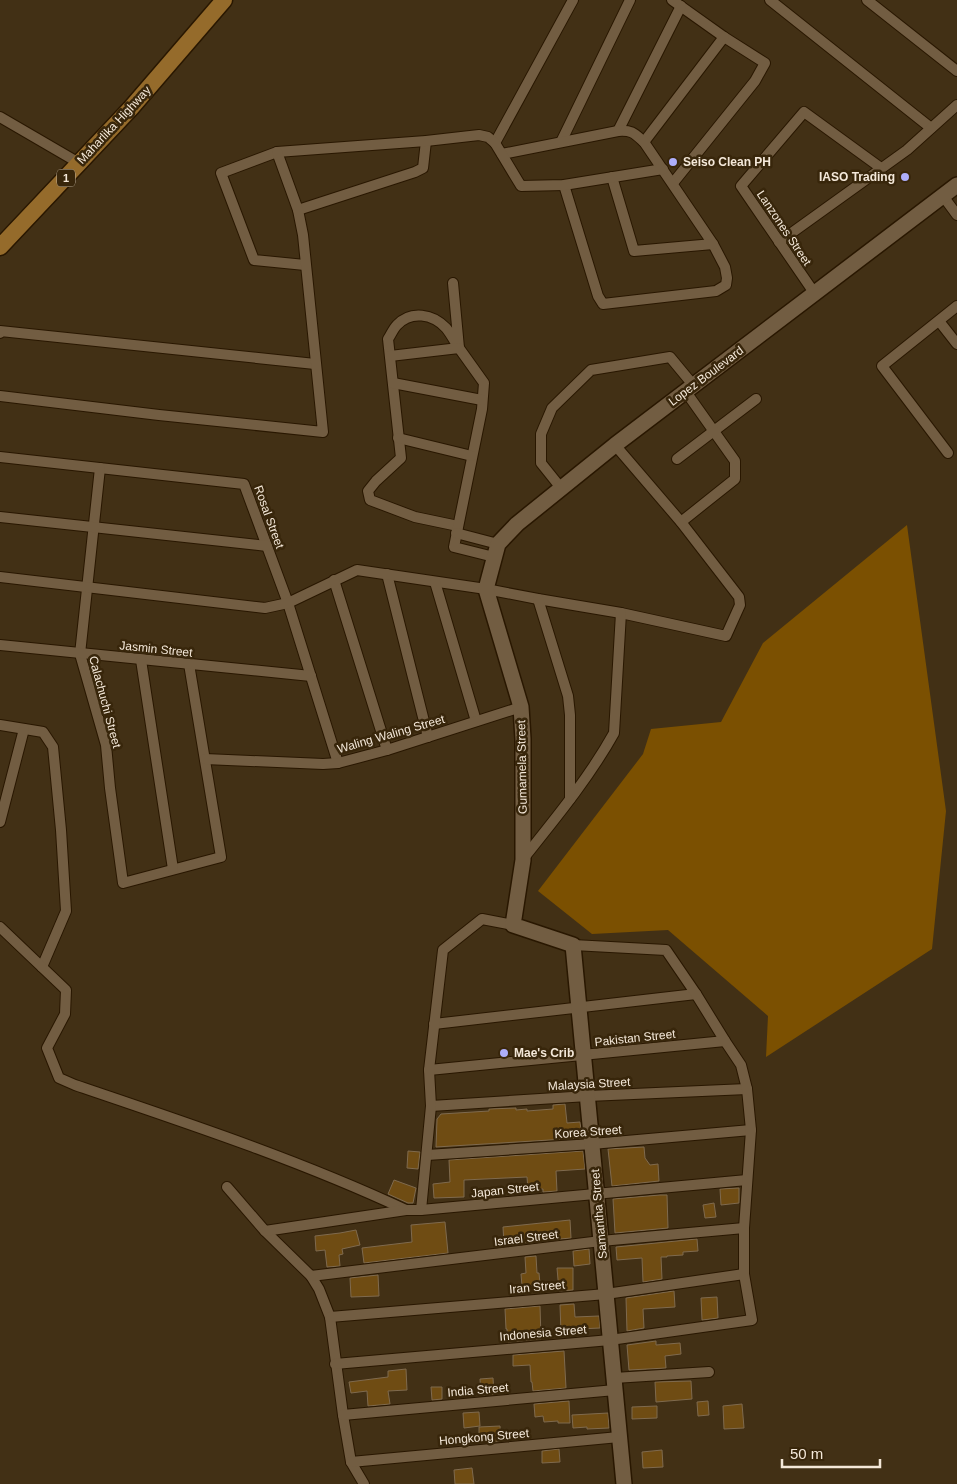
<svg xmlns="http://www.w3.org/2000/svg" width="957" height="1484" viewBox="0 0 957 1484" font-family="Helvetica,sans-serif">
<rect width="100%" height="100%" fill="#423015"/>
<path fill="#7b5001" d="M907,525L946,811L932,949L766,1057L768,1016L668,930L592,934L538,891L643,754L651,729L721,722L763,643Z"/>
<g fill="#6f4c13" stroke="#7f6a4e">
<path d="M565,1104L567,1123L580,1122L582,1138L436,1147L437,1119L441,1114L489,1111V1109L516,1108V1110L527,1109V1111L553,1109V1105Z"/>
<path d="M644,1147L645,1158L650,1165L658,1164L659,1181L612,1186L608,1149Z"/>
<path d="M408,1151L420,1152L418,1169L407,1168Z"/>
<path d="M583,1151L585,1169L556,1171L557,1191L543,1192V1189L528,1190L527,1177L464,1180V1197L434,1198L433,1184L450,1182L449,1160Z"/>
<path d="M394,1180L416,1188L413,1203H408L388,1194Z"/>
<path d="M739,1188V1203L721,1205L720,1189Z"/>
<path d="M660,1195H667L668,1228L615,1233L613,1199Z"/>
<path d="M714,1203L716,1217L705,1218L703,1205Z"/>
<path d="M570,1220L571,1238L504,1244L503,1227Z"/>
<path d="M445,1222L448,1253L364,1263L362,1248L412,1242L411,1225Z"/>
<path d="M356,1230L360,1245L342,1249L343,1254L339,1255L340,1266L327,1267L325,1250L316,1251L315,1236L340,1233Z"/>
<path d="M697,1239L698,1251L683,1252V1255L667,1256V1257H661L662,1279L643,1282L642,1258L617,1260L616,1247Z"/>
<path d="M589,1249L590,1264L574,1266L573,1251Z"/>
<path d="M536,1256L537,1273H539L540,1284L539,1285L522,1286L521,1274L526,1273L525,1257Z"/>
<path d="M557,1268H573V1290L559,1291Z"/>
<path d="M378,1275L379,1296L351,1297L350,1278Z"/>
<path d="M674,1291L675,1307L643,1309L644,1328L627,1331L626,1298Z"/>
<path d="M717,1297L718,1318L702,1320L701,1298Z"/>
<path d="M574,1304L575,1317L599,1316L600,1328L578,1329V1331L561,1333L560,1305Z"/>
<path d="M540,1306L541,1339L508,1342L507,1329H506L505,1309Z"/>
<path d="M656,1341V1345L680,1343L681,1354L665,1356L666,1368L629,1370L627,1345Z"/>
<path d="M564,1351L566,1388L533,1391L532,1382H531L530,1365L513,1366V1355Z"/>
<path d="M406,1369L407,1390L388,1391L390,1404L368,1406L367,1391L351,1393L349,1382L388,1377V1371Z"/>
<path d="M493,1378L494,1394L481,1395L480,1379Z"/>
<path d="M691,1381L692,1399L656,1402L655,1382Z"/>
<path d="M431,1387H442V1399L432,1400Z"/>
<path d="M569,1401L570,1423H558V1421L544,1422L543,1416L535,1417L534,1404Z"/>
<path d="M708,1401L709,1415L698,1416L697,1402Z"/>
<path d="M742,1404L744,1428L724,1429L723,1406Z"/>
<path d="M657,1406V1418L632,1419V1407Z"/>
<path d="M479,1412L480,1426L464,1428L463,1413Z"/>
<path d="M608,1413L609,1428L587,1429V1427L573,1428L572,1415Z"/>
<path d="M500,1426L501,1441L479,1442V1427Z"/>
<path d="M559,1449L560,1462L542,1463V1451Z"/>
<path d="M662,1450L663,1467L643,1468L642,1452Z"/>
<path d="M472,1468L474,1484H455L454,1470Z"/>
</g>
<g fill="none" stroke-linecap="round" stroke-linejoin="round">
<defs>
<g id="street">
<path d="M672,0L724,37L765,63L755,81L673,183"/>
<path d="M770,0L931,128"/>
<path d="M867,0L957,71"/>
<path d="M0,117L79,163"/>
<path d="M618,131L681,6"/>
<path d="M561,142L630,0"/>
<path d="M644,142L724,37"/>
<path d="M495,143L573,0"/>
<path d="M502,154L618,131C632,130 634,133 644,142L713,244L725,267L727,278L726,285L716,291L603,304L598,296L564,185"/>
<path d="M612,177L634,251L713,244"/>
<path d="M943,196L957,215"/>
<path d="M298,210L415,172L423,168L426,141"/>
<path d="M779,242L907,150L957,105"/>
<path d="M305,265L254,260L221,173L277,152L426,141L479,135L488,137L495,143L521,186L564,185L663,169"/>
<path d="M453,283L459,348C455,342 451,334 446,328C433,314 411,310 397,325C393,329 391,335 388,339L401,458L376,481L368,491L370,500L415,517L458,526"/>
<path d="M815,294L741,186L804,112L881,168"/>
<path d="M939,321L957,344"/>
<path d="M0,333V331L315,364"/>
<path d="M390,356L459,348L484,383L482,409L454,547L494,557"/>
<path d="M393,383L482,400"/>
<path d="M0,396L159,415L323,432L303,235L298,210L277,152"/>
<path d="M398,438L472,456"/>
<path d="M948,453L882,366L957,306"/>
<path d="M0,457L244,484L288,603L338,763"/>
<path d="M677,459L756,399"/>
<path d="M100,468L80,654L106,745L110,788L123,883L221,857L189,664"/>
<path d="M561,488L541,463V434L552,408L591,370L670,357L694,386"/>
<path d="M0,517L267,546"/>
<path d="M681,522L735,479V461L686,392"/>
<path d="M456,533L498,544"/>
<path d="M387,574L428,737"/>
<path d="M0,577L265,608L288,603L357,570L486,589L538,599L621,613L726,636L740,605L739,597L681,522L615,445"/>
<path d="M334,580L387,750"/>
<path d="M435,582L476,721"/>
<path d="M538,599L568,696L570,715V799"/>
<path d="M0,645L311,676"/>
<path d="M141,660L173,869"/>
<path d="M0,725L43,732L53,747L61,830L66,911L42,967"/>
<path d="M205,759L323,764L338,763L387,750L521,707"/>
<path d="M0,822L24,729"/>
<path d="M523,859C555,819 589,778 614,733L621,613"/>
<path d="M0,927L66,990L65,1014L47,1048L59,1078L75,1085C187,1123 299,1160 406,1210"/>
<path d="M434,1024L696,994"/>
<path d="M429,1070L725,1041"/>
<path d="M431,1106L588,1096L747,1089"/>
<path d="M427,1155L592,1144L751,1130"/>
<path d="M227,1187L265,1231L311,1276L319,1289L330,1317L343,1415L351,1462L364,1484"/>
<path d="M421,1210L431,1106L429,1070L443,950L482,919L513,925"/>
<path d="M265,1231L406,1210H421L747,1180"/>
<path d="M311,1276L601,1241L744,1228"/>
<path d="M330,1317L606,1294L744,1274"/>
<path d="M335,1364L610,1340L752,1320L744,1274V1228L751,1130L747,1089L741,1065L725,1041L696,994L666,950L573,945"/>
<path d="M614,1378L709,1372"/>
<path d="M343,1415L615,1390"/>
<path d="M351,1462L619,1437"/>
</g>
<path id="secondary" d="M624,1484L573,945L513,925L523,860V739L521,707L486,589L498,544L517,524L615,445L957,185"/>
<path id="primary" d="M0,247L131,108L224,0"/>
</defs>
<use href="#street" stroke="#291700" stroke-width="12"/>
<use href="#secondary" stroke="#291700" stroke-width="18"/>
<use href="#primary" stroke="#291700" stroke-width="19"/>
<use href="#street" stroke="#725d42" stroke-width="10"/>
<use href="#secondary" stroke="#725d42" stroke-width="15"/>
<use href="#primary" stroke="#956b2b" stroke-width="16"/>
</g>
<g fill="#aeaefa" stroke="#38260b" stroke-width="2">
<circle cx="673" cy="162" r="5"/>
<circle cx="905" cy="177" r="5"/>
<circle cx="504" cy="1053" r="5"/>
</g>
<g text-anchor="middle" stroke-width="5" stroke-linejoin="round" paint-order="stroke">
<rect fill="#38260b" stroke="#bcae9b" stroke-width="1" x="57" y="169.5" width="18" height="17" rx="4"/>
<g font-size="11" font-weight="bold" fill="#f4e8d9">
<text x="66" y="182">1</text>
</g>
<g font-size="12" fill="#f4e8d9" stroke="#38260b">
<text transform="translate(114 125) rotate(-47)" y="4">Maharlika Highway</text>
<text transform="translate(784 228) rotate(56)" y="4">Lanzones Street</text>
<text transform="translate(706 376) rotate(-37)" y="4">Lopez Boulevard</text>
<text transform="translate(269 517) rotate(70)" y="4">Rosal Street</text>
<text transform="translate(156 649) rotate(6)" y="4">Jasmin Street</text>
<text transform="translate(105 702) rotate(75)" y="4">Calachuchi Street</text>
<text transform="translate(391 734) rotate(-16)" y="4">Waling Waling Street</text>
<text transform="translate(522 767) rotate(-91)" y="4">Gumamela Street</text>
<text transform="translate(635 1038) rotate(-6)" y="4">Pakistan Street</text>
<text transform="translate(589 1084) rotate(-3)" y="4">Malaysia Street</text>
<text transform="translate(588 1132) rotate(-4)" y="4">Korea Street</text>
<text transform="translate(505 1190) rotate(-6)" y="4">Japan Street</text>
<text transform="translate(599 1214) rotate(-95)" y="4">Samantha Street</text>
<text transform="translate(526 1238) rotate(-7)" y="4">Israel Street</text>
<text transform="translate(537 1287) rotate(-5)" y="4">Iran Street</text>
<text transform="translate(543 1333) rotate(-5)" y="4">Indonesia Street</text>
<text transform="translate(478 1390) rotate(-5)" y="4">India Street</text>
<text transform="translate(484 1437) rotate(-5)" y="4">Hongkong Street</text>
</g>
<g font-size="12" font-weight="bold" fill="#f4e8d9" stroke="#38260b" text-anchor="start">
<text x="683" y="166">Seiso Clean PH</text>
<text x="895" y="181" text-anchor="end">IASO Trading</text>
<text x="514" y="1057">Mae's Crib</text>
</g>
</g>
<path d="M782 1459v8h98v-8" fill="none" stroke="#f4e8d9" stroke-width="2.5"/>
<text x="790" y="1459" font-size="15" fill="#f4e8d9" stroke="#38260b" stroke-width="4" paint-order="stroke">50 m</text>
</svg>
